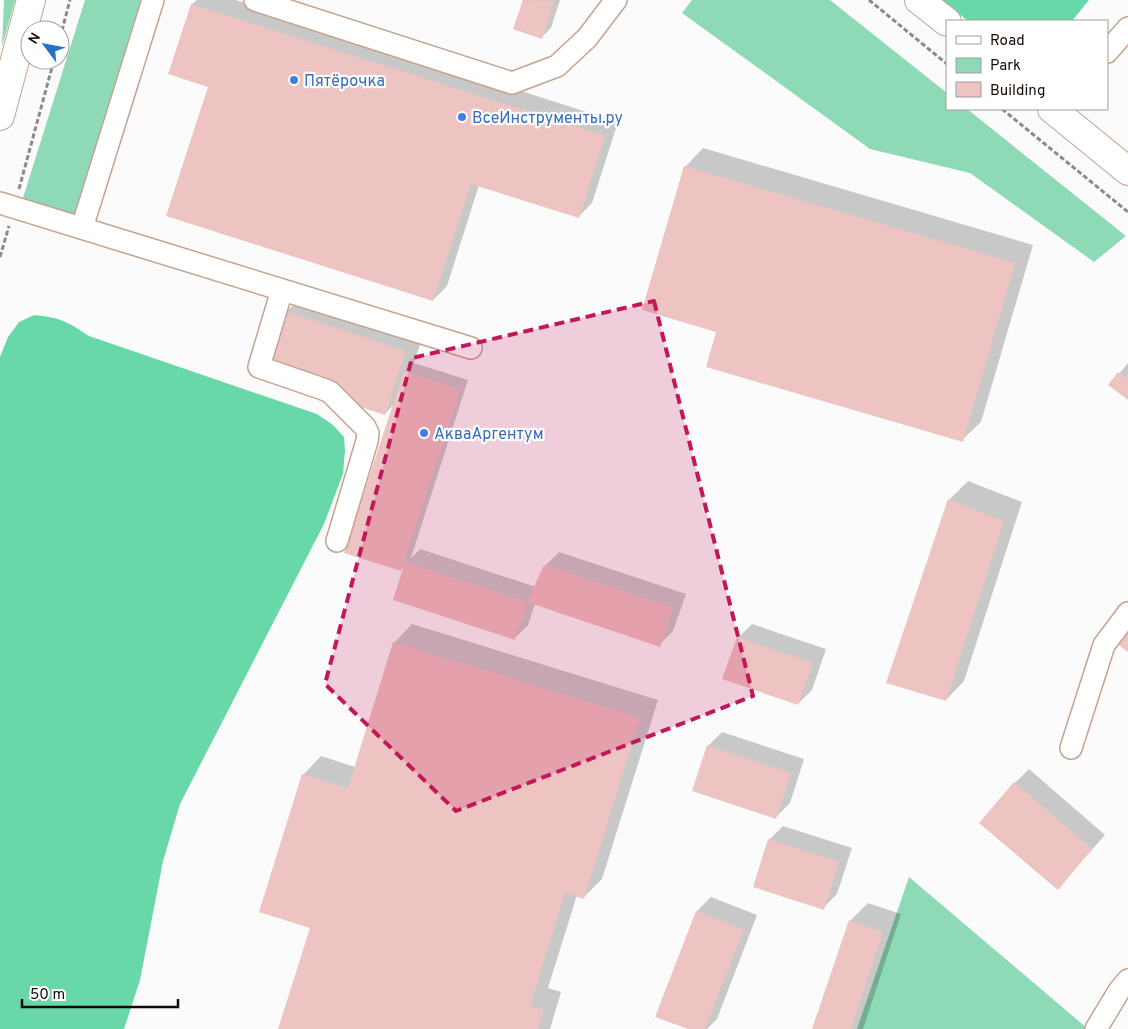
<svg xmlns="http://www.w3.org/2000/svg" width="1128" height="1029" viewBox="0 0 1128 1029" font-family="Overpass,sans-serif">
<rect width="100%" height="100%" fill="#fbfbfb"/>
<g fill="#8fdab6">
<path d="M4,0H15L2,47Z"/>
<path d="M85,0H144L77,215L23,198Z"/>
<path d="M692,0H830L947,93V109H967L1126,236L1094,262L970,173L870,149L682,13Z"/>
<path d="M909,877L1088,1029H857Z"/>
</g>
<g fill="#69d8a8">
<path d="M942,0H1089L1072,21H968Z"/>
<path d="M34,315C59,317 68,322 89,336L317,414L333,425L344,437L345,451L343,474L324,524L180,804L163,861L140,980L124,1029H0V357L8,337L19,322Z"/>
</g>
<g fill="#0003">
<path d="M197,0H236L618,122L592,203L578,217L479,185L447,286L433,300L209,86L192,4Z"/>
<path d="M524,0H560L551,28L542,37L514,28Z"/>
<path d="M703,148L1033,245L981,422L962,440L718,331L685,167Z"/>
<path d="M304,294L424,332L414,363L468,380L411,558L420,549L536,587L545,566L559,552L686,594L673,631L659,645L535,604L528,625L514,639L405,565L401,570L395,403L385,414L346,389L286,312Z"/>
<path d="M1128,363V399L1110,385Z"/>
<path d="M968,481L1022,502L964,681L946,700L949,500Z"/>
<path d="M412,624L658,700L602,879L584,897L577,895L548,988L561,992L550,1029H280L311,927L303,775L321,756L355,767L394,643Z"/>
<path d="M752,624L826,649L812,690L798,704L738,638Z"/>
<path d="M722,732L804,759L790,803L776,817L708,746Z"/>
<path d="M1029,769L1105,835L1058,888L1015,783Z"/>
<path d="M783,826L852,848L837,894L823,908L769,840Z"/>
<path d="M711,897L757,915L717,1019L707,1029H691L657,1016L697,911Z"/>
<path d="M868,903L901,914L863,1029H813L850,921Z"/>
</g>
<g fill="#edc4c1">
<path d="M523,0L554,1L542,39L513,29Z"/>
<path d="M191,4L605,136L579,218L471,184L433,301L166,216L208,87L168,74Z"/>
<path d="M684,166L1015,263L963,442L706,367L716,332L642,310Z"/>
<path d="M285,311L406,351L385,415L342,401L345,390L267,365Z"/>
<path d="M404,371L460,390L401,571L344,553Z"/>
<path d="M1118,372L1128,379V400L1108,385Z"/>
<path d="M948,499L1004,521L946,701L886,683Z"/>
<path d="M405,562L527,602L515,640L393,600Z"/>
<path d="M544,565L673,608L660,647L527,602Z"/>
<path d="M1128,625V652L1115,642Z"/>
<path d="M737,637L813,663L798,705L722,679Z"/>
<path d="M393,642L640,718L584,899L565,893L530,1006L544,1010L538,1029H278L310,928L259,912L302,774L348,788Z"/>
<path d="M707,745L791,773L776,819L692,791Z"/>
<path d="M1014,782L1092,849L1058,890L979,823Z"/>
<path d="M768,839L839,862L824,910L753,887Z"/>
<path d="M696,911L744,929L705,1029H688L655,1017Z"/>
<path d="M849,920L883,932L851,1029H812Z"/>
</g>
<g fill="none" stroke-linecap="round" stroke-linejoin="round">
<defs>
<g id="minor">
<path d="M255,0L512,83L557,66L587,38L616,0"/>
<path d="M1107,52L1128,28"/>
<path d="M0,203L471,348"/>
<path d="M82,228L153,0"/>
<path d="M282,290L259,367L323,389L330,392L365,427L368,433L367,441L337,541"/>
<path d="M1071,748L1104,645L1128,613"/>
<path d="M1096,1029L1119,991L1128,980"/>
</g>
<g id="major">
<path d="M919,0L947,22"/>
<path d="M1052,109L1128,171"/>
<path d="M0,116L31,0"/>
</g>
</defs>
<use href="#minor" stroke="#c4a390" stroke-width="24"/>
<use href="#major" stroke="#c4a390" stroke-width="30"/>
<g stroke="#8f8a87" stroke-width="3" stroke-dasharray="5 2.5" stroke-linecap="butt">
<path d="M869,0L947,64"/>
<path d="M60,38L70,0"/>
<path d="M1002,109L1128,212"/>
<path d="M19,189L54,60"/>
<path d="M0,257L9,226"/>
</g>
<use href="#minor" stroke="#fff" stroke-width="21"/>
<use href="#major" stroke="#fff" stroke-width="28"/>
</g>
<path fill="#c2185b" fill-opacity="0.2" stroke="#c2185b" stroke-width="4" stroke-dasharray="10 6" stroke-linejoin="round" d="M654,301L753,696L456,811L325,684L412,358Z"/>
<g fill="#3f7fe0" stroke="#fff" stroke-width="2">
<circle cx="294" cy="80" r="5"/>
<circle cx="462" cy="117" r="5"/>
<circle cx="424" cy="433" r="5"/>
</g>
<g text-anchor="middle" stroke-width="4.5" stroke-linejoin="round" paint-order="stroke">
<g font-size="16" fill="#366cbe" stroke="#fff" text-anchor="start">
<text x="304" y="86">Пятёрочка</text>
<text x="472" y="123">ВсеИнструменты.ру</text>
<text x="434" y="439">АкваАргентум</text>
</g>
</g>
<rect x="946" y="20" width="162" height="90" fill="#ffffff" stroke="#a19d9b"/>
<rect x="956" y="36" width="25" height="8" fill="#ffffff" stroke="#a19d9b"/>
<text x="990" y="45" font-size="15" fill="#150a04">Road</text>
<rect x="956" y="58" width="25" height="15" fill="#8fdab6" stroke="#a19d9b"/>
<text x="990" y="70" font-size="15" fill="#150a04">Park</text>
<rect x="956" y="82" width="25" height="15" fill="#edc4c1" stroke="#a19d9b"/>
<text x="990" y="95" font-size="15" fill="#150a04">Building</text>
<g transform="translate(45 45) rotate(302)"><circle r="24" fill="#ffffff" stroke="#a19d9b"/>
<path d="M0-4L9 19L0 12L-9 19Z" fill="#2573c2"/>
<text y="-8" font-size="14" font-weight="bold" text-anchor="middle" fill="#150a04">N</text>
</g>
<path d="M22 999v8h156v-8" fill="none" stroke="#150a04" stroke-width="2.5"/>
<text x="30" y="999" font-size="15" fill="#150a04" stroke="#ffffff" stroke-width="4" paint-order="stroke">50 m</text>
</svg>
